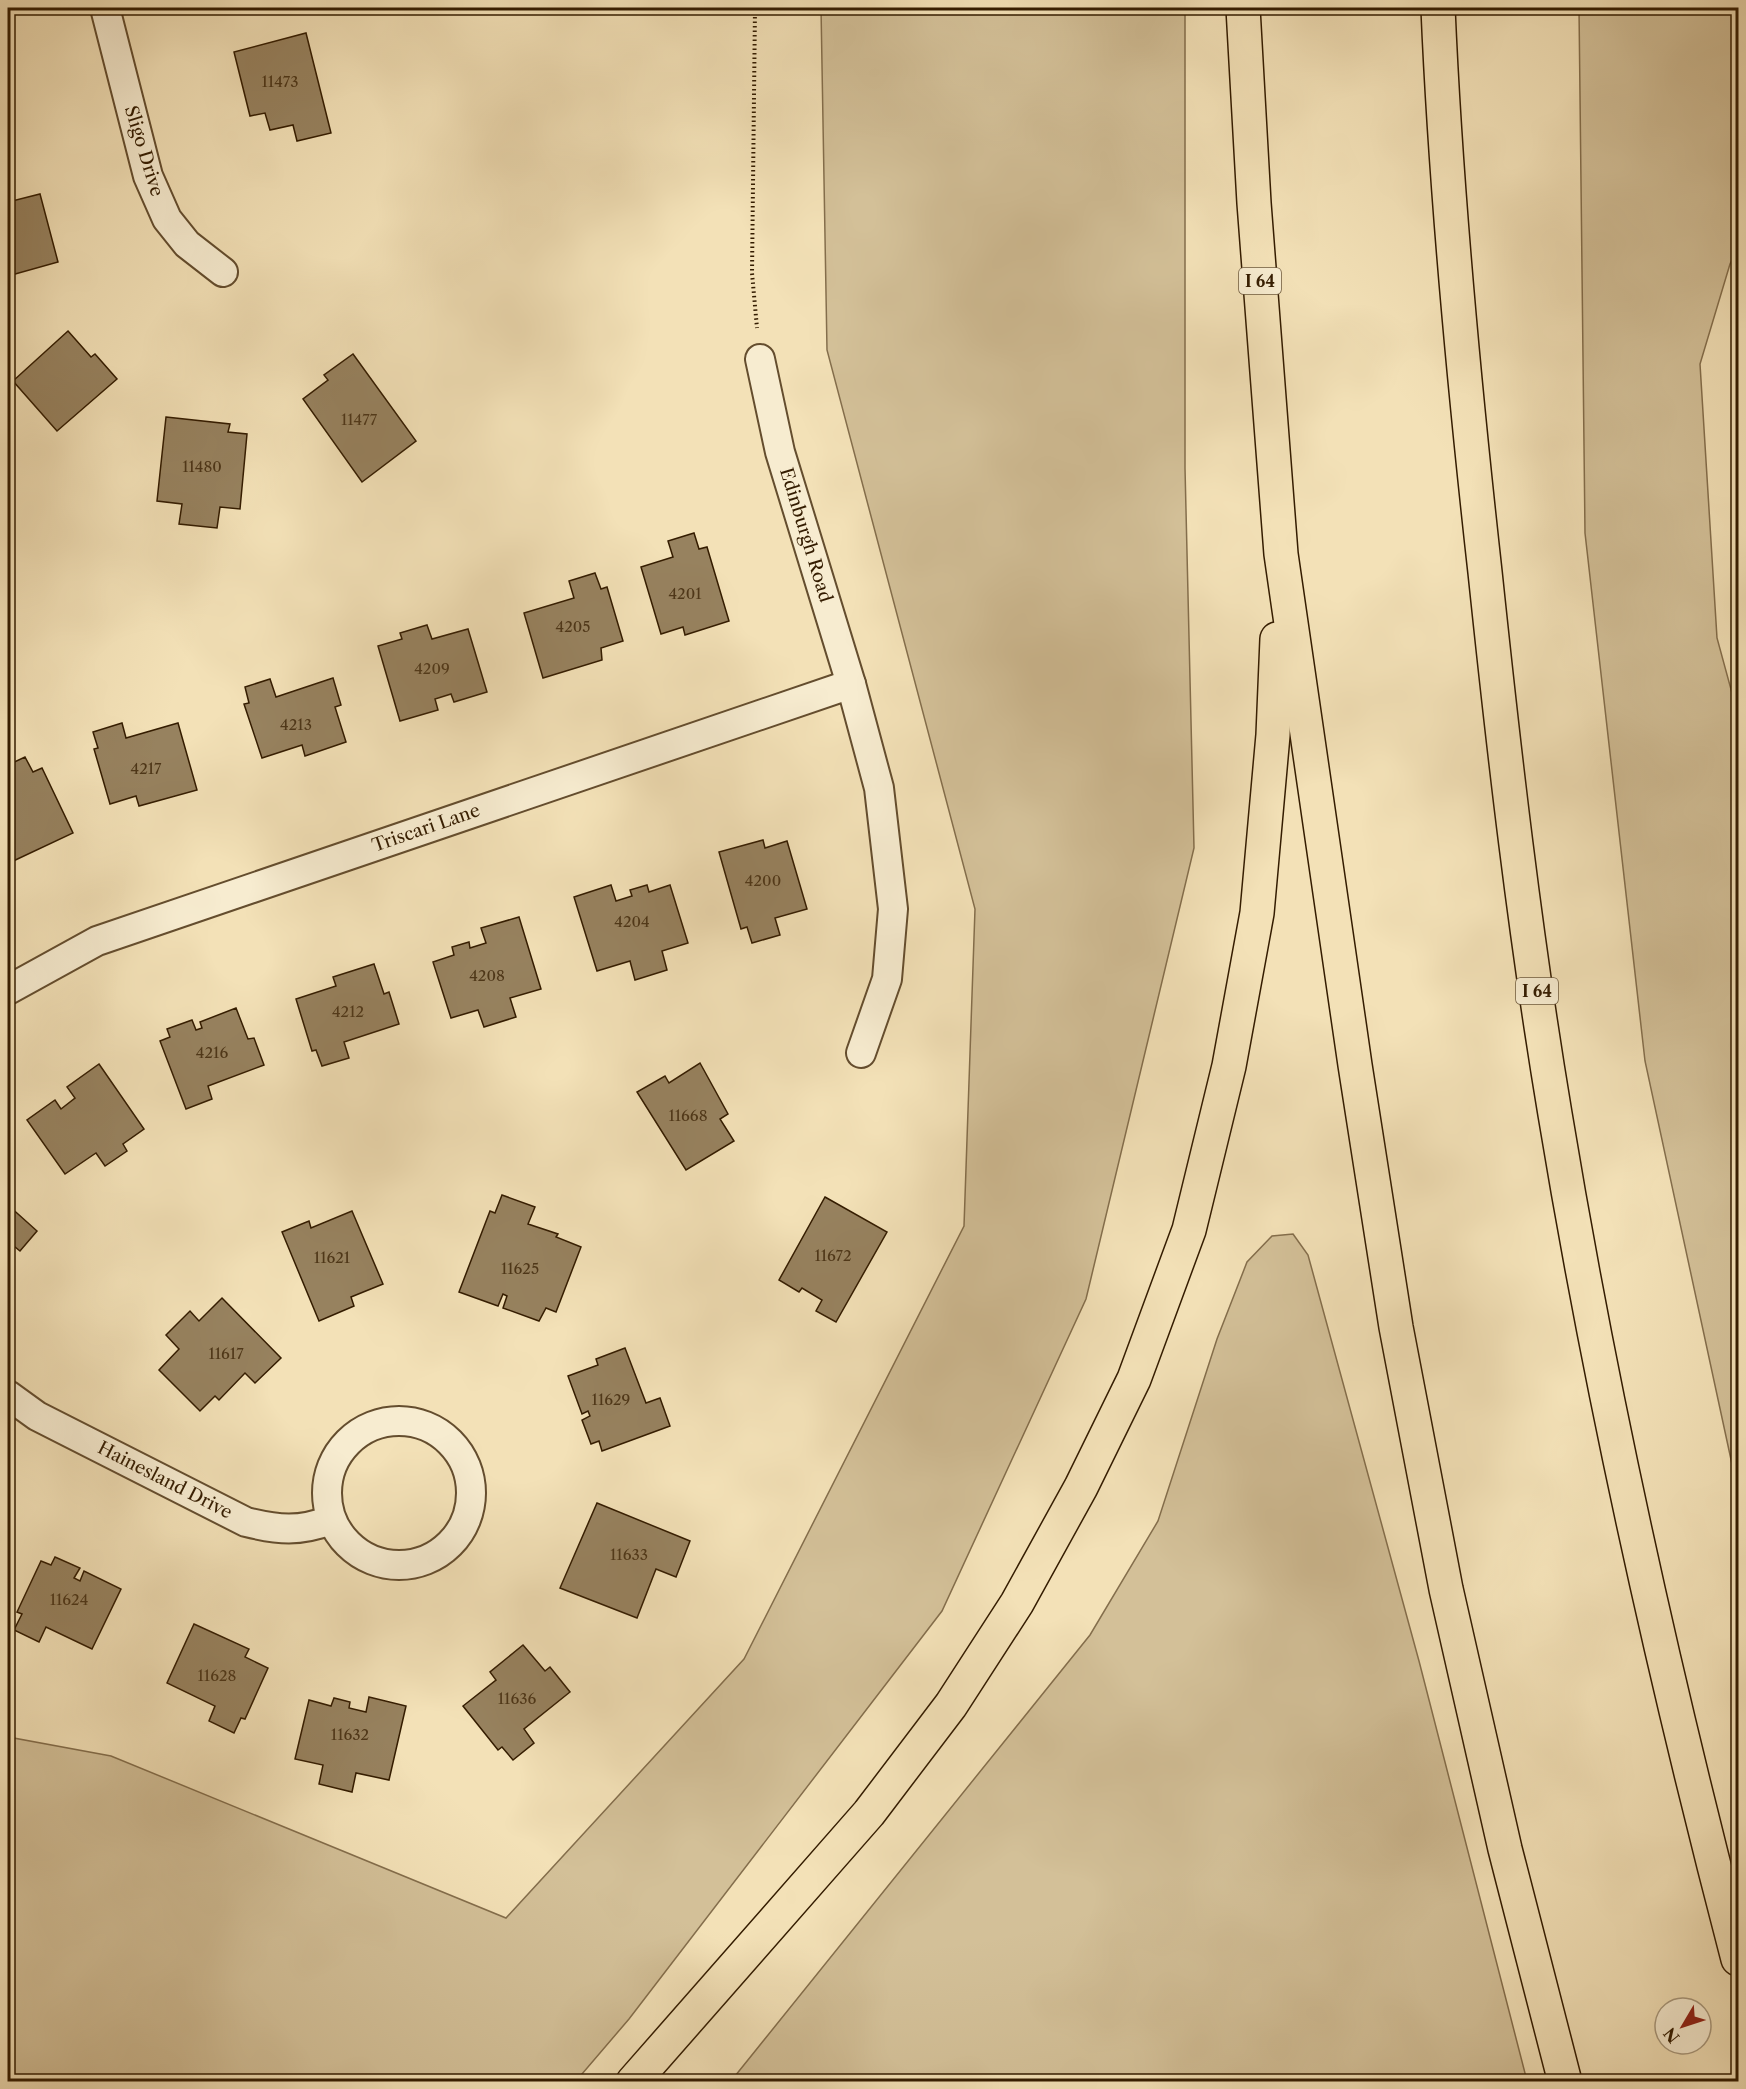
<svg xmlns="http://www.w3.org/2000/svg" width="1746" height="2089" viewBox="0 0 1746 2089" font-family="'Libre Caslon Text',serif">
<rect width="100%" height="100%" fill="#f3e1b7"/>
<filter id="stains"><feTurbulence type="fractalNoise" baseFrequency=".00333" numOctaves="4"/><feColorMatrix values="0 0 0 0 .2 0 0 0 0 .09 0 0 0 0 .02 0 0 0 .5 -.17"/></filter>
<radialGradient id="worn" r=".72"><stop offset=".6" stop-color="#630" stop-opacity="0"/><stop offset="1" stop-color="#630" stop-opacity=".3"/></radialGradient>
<g fill="#d3c098" stroke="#846e4c" stroke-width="1.5">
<path d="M821,8H1185V468L1194,848L1086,1299L942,1611L629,2019L576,2081H8V1737L111,1756L506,1918L744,1659L964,1226L975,909L827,350Z"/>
<path d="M1579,8H1738V247L1730,264L1700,364L1717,638L1738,715V1492L1645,1061L1585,533Z"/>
<path d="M1293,1234L1308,1255L1419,1661L1527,2081H731L1090,1635L1158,1521L1217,1339L1247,1262L1272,1236Z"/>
</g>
<g fill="#97825f" stroke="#341c00" stroke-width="1.5">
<path d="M306,33L331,133L297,141L293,125L270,130L265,113L250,116L234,52Z"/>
<path d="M40,194L58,262L8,276V202Z"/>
<path d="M68,331L91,357L95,354L117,379L57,431L13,381Z"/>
<path d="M353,354L416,441L362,482L303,399L328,380L324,375Z"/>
<path d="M166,417L230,424L228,432L247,434L240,509L220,507L217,528L179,524L182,504L157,501Z"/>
<path d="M694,533L699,549L707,547L729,621L685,635L683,627L661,634L641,567L673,557L668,541Z"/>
<path d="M595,573L601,589L607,587L623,641L601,648L602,660L543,678L524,613L574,598L569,581Z"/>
<path d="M427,625L432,639L468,629L487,692L454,702L451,694L435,699L438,710L400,721L378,646L402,639L400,633Z"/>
<path d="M333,678L341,705L335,707L346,742L305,756L302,745L262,758L244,704L249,703L245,687L270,679L276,697Z"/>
<path d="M122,723L126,738L178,723L197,790L139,806L136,796L110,804L94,749L98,748L93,732Z"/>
<path d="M25,757L33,772L42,768L73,833L9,863L8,765Z"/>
<path d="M763,840L765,848L787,841L807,909L775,918L780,935L752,943L747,927L741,929L719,852Z"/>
<path d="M611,885L616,901L632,896L630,890L647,885L649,892L670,885L688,943L662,951L667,970L635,980L630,961L597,971L574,897Z"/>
<path d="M519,917L541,989L510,998L516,1017L484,1027L478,1010L451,1018L433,962L454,955L452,947L469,942L470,948L486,943L481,928Z"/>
<path d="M374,964L384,994L389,992L399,1024L344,1042L349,1058L322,1066L316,1050L312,1051L296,999L336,986L333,977Z"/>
<path d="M236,1008L248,1039L254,1038L264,1065L208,1086L212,1099L186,1109L160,1041L170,1037L167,1029L192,1020L196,1030L202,1028L200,1022Z"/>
<path d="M700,1063L728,1114L720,1119L734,1141L686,1170L637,1092L665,1076L669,1083Z"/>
<path d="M99,1064L144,1129L123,1144L127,1151L105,1166L96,1153L65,1174L27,1120L55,1100L61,1109L75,1098L67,1087Z"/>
<path d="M502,1195L535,1207L528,1224L558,1234L556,1237L581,1247L556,1312L546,1308L539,1321L503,1308L507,1296L503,1294L498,1306L459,1292L490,1211L495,1213Z"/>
<path d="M825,1197L887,1232L836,1322L816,1311L822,1300L802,1288L799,1292L779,1280Z"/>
<path d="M8,1205L37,1231L20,1251L15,1247L8,1255Z"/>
<path d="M352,1211L383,1284L351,1297L354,1306L319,1321L282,1232L309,1221L311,1228Z"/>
<path d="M222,1298L281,1358L255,1383L245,1373L219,1400L215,1396L200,1411L159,1370L179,1349L166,1335L190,1311L199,1321Z"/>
<path d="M625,1348L646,1403L660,1398L670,1426L602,1451L599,1441L591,1444L582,1420L590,1416L588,1411L582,1414L568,1376L598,1365L596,1359Z"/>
<path d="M597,1503L690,1541L676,1577L656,1569L637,1618L560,1588Z"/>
<path d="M55,1557L80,1568L74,1578L80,1581L84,1571L121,1589L92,1649L46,1627L39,1642L14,1630L22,1614L17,1612L41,1561L51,1565Z"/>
<path d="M194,1624L249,1649L245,1657L268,1668L245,1719L241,1718L234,1733L209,1721L215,1706L167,1683Z"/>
<path d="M523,1645L545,1671L550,1667L570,1692L524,1729L534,1743L513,1760L502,1747L498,1750L463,1706L496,1680L490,1672Z"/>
<path d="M369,1697L406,1706L389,1780L356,1773L352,1792L319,1784L323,1765L295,1759L309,1700L331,1706L334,1698L350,1702L349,1708L366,1712Z"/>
</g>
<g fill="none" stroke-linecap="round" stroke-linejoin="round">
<defs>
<g id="street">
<path d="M105,8L148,176L167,219L187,244L223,272"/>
<path d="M760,359L780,452L851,684L879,788L893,909L887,979L861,1053"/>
<path d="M8,990L97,941L851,684"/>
<path d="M8,1395L37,1416L246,1522C279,1530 299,1532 331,1520"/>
<circle cx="399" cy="1493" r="72"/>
</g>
<g id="highway">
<path d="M1243,8L1254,203L1281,554L1355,1065L1396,1327L1446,1589L1505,1849L1565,2082"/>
<path d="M1438,8C1446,196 1464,384 1485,572C1504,753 1525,935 1555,1114C1602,1399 1665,1680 1738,1959"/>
<path d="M633,2082L869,1813L951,1705L1017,1603L1081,1487L1134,1379L1189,1230L1229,1066L1257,913L1273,735L1277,639"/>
</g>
</defs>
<use href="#street" stroke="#644d2e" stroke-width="32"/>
<use href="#highway" stroke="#341c00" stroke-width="36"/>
<path stroke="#341c00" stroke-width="4" stroke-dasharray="1.5 3" stroke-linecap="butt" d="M755,8L752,273L757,328"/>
<use href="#street" stroke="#f7ecd0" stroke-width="28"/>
<use href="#highway" stroke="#f3e1b7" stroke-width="33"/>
</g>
<g text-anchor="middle" stroke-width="5" stroke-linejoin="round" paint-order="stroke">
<g font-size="15" fill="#4d3618">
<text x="280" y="87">11473</text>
<text x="359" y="425">11477</text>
<text x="202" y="472">11480</text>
<text x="685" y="599">4201</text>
<text x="573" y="632">4205</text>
<text x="432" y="674">4209</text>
<text x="296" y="730">4213</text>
<text x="146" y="774">4217</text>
<text x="763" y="886">4200</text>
<text x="632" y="927">4204</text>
<text x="487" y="981">4208</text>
<text x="348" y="1017">4212</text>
<text x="212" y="1058">4216</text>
<text x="688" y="1121">11668</text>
<text x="833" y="1261">11672</text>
<text x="332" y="1263">11621</text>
<text x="520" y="1274">11625</text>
<text x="226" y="1359">11617</text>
<text x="611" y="1405">11629</text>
<text x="629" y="1560">11633</text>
<text x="69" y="1605">11624</text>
<text x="217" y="1681">11628</text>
<text x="517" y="1704">11636</text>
<text x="350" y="1740">11632</text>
</g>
<g fill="#f7ecd0" stroke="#6e5a3e" stroke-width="1.5">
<rect x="1239" y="268" width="42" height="26" rx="4.5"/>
<rect x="1516" y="978" width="42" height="26" rx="4.5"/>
</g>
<g font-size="16" font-weight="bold" fill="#341c00">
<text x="1260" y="287">I 64</text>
<text x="1537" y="997">I 64</text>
</g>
<g font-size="18" fill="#341c00" stroke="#f7ecd0">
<text transform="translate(144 151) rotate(73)" y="6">Sligo Drive</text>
<text transform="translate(806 535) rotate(73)" y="6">Edinburgh Road</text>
<text transform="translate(426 828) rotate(-19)" y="6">Triscari Lane</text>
<text transform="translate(165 1480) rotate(27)" y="6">Hainesland Drive</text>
</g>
</g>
<rect width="1746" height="2089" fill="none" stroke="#f3e1b7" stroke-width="30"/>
<rect x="9" y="9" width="1728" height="2071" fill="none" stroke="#341c00" stroke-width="3"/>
<rect x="15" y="15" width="1716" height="2059" fill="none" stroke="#341c00" stroke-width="1.5"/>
<g transform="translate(1683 2026) rotate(231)"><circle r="28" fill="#f7ecd0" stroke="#a9997d" stroke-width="1.5"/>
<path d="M0-4.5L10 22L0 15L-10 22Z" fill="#8f2418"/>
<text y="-9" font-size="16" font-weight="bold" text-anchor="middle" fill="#341c00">N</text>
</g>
<rect width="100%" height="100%" filter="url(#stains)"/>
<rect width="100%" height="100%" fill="url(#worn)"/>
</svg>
